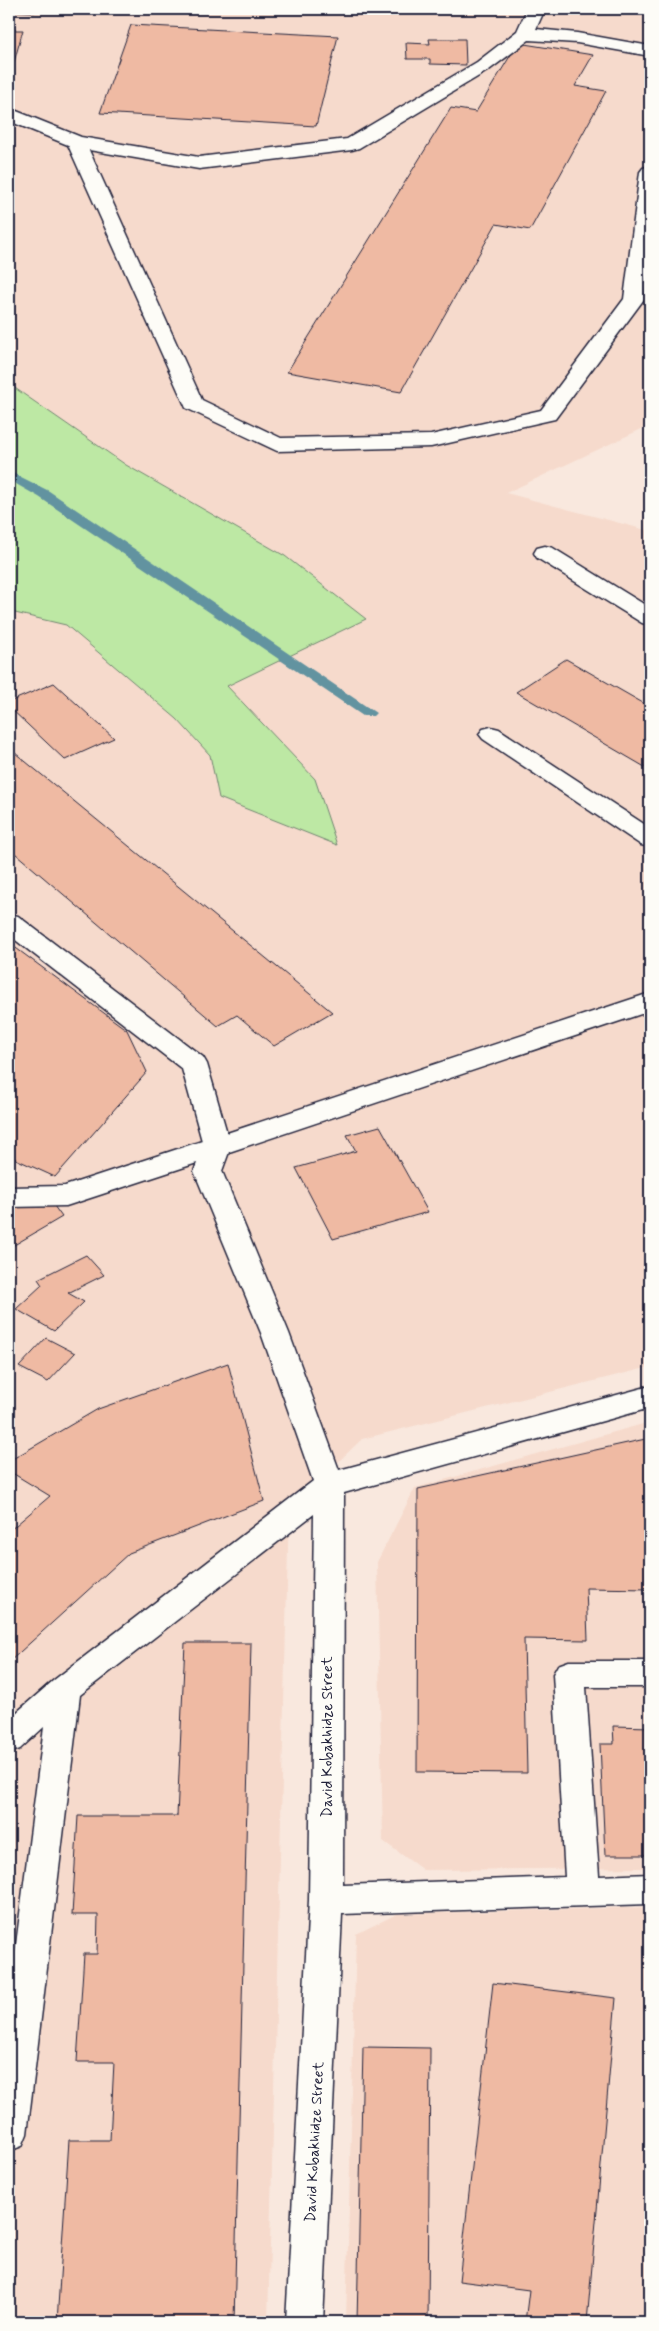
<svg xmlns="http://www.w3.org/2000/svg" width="659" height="2331" viewBox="0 0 659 2331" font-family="Mynerve,sans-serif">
<rect width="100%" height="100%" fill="#f9e8de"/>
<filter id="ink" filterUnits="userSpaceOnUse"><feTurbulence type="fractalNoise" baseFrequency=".02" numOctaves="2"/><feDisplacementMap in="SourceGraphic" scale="10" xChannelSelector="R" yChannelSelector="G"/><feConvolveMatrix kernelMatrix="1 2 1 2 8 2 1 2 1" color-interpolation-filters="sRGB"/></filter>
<g filter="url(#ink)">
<g fill="#f6dacc">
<path d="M9,9H650V425L506,493L650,531V1367L362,1439L289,1509L268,2322H9Z"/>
<path d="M650,1422V1868L423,1870L383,1841L377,1562L415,1488Z"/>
<path d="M650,1907V2322H346L356,1934L397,1914Z"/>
</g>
<path fill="#bde8a4" stroke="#708570" d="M9,384L126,465L285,556L366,619L227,686L315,779L337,845L219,798L210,755L177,719L66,625L15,613L9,606Z"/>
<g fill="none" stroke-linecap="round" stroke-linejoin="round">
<path fill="#6293a0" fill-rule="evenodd" d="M9,471L49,491L376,713L373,716H363L39,497L9,480Z"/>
</g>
<g fill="#efbaa3" stroke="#22223b">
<path d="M9,9H36L35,12L9,11Z"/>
<path d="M131,25L338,36L316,126L100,113Z"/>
<path d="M9,30H23L14,62H9Z"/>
<path d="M429,39H465L466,65L430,64V59H407L406,43L430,44Z"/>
<path d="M518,43L593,55L575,86L606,91L530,230L496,224L401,392L287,372L451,108L476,112Z"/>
<path d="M566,659L650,707V770L516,692Z"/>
<path d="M54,683L114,738L65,760L9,707V702Z"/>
<path d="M9,748L332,1012L274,1046L237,1015L218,1026L9,848Z"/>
<path d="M9,943L127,1030L147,1072L55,1177L9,1156Z"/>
<path d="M380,1126L428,1212L333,1239L296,1168L356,1151L347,1135Z"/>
<path d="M54,1206L62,1217L9,1248V1208Z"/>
<path d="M86,1255L104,1275L68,1293L84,1302L54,1331L16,1309L42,1285L38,1279Z"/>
<path d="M46,1338L75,1353L48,1382L19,1367Z"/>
<path d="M228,1363L264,1501L129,1553L9,1662V1531L50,1496L9,1471V1461L98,1409Z"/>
<path d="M650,1438V1589L586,1588L588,1640L524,1639L527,1773L417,1772L418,1489Z"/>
<path d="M185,1643H251L234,2322H57L69,2140H110L114,2062H77L84,1954H97L98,1915H72L78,1816H177Z"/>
<path d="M613,1726L650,1727V1855H605L600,1744H614Z"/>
<path d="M493,1983L616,1998L587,2322H525L529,2290L459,2281Z"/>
<path d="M363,2047L430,2048L428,2322H357Z"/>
</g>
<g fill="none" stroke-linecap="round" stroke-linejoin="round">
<defs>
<g id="minor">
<path d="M527,9H545L536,29L577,33L650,46V56L577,43L529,40L489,70L359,148L352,150L199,169L89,150L202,400L281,438L431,435L541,410L624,299L640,172L643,168L650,166V249L644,299L555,419L431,447L277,451L186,408L68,145L9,121V108L81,137L199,157L347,139L477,62L517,31Z"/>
<path d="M545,546L553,548L650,608V625L642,623L537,558L534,553L537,548Z"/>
<path d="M491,727L499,729L650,828V847L641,845L483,739L479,734L483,729Z"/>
<path d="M9,914L18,916L203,1057L207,1064L227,1133L650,993V1011L229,1152L222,1171L289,1333L339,1470L650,1386V1408L344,1493L343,1885L565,1877L553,1674L558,1665L569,1661H650V1687H586L599,1876L650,1874V1904L342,1914L323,2322H286L309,1900L314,1514L80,1695L27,2134L22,2146L9,2151V1999L44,1727L20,1749L9,1753V1719L54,1680L313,1481L261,1333L194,1171L197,1163L66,1206L9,1207V1187L65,1186L202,1141L182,1069L9,935Z"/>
</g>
</defs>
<use href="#minor" stroke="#22223b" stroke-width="3"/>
<use href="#minor" fill="#fdfcf7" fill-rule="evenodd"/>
</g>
</g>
<g text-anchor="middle" stroke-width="4" stroke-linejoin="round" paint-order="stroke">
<g font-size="15" fill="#22223b" stroke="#fdfcf7">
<text transform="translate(327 1737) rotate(-90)" y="5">David Kobakhidze Street</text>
<text transform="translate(314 2142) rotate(-87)" y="5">David Kobakhidze Street</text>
</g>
</g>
<rect width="659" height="2331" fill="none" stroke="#fdfcf7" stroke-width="30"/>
<rect x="15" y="15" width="629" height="2301" fill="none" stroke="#22223b" stroke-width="2" filter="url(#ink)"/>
</svg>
